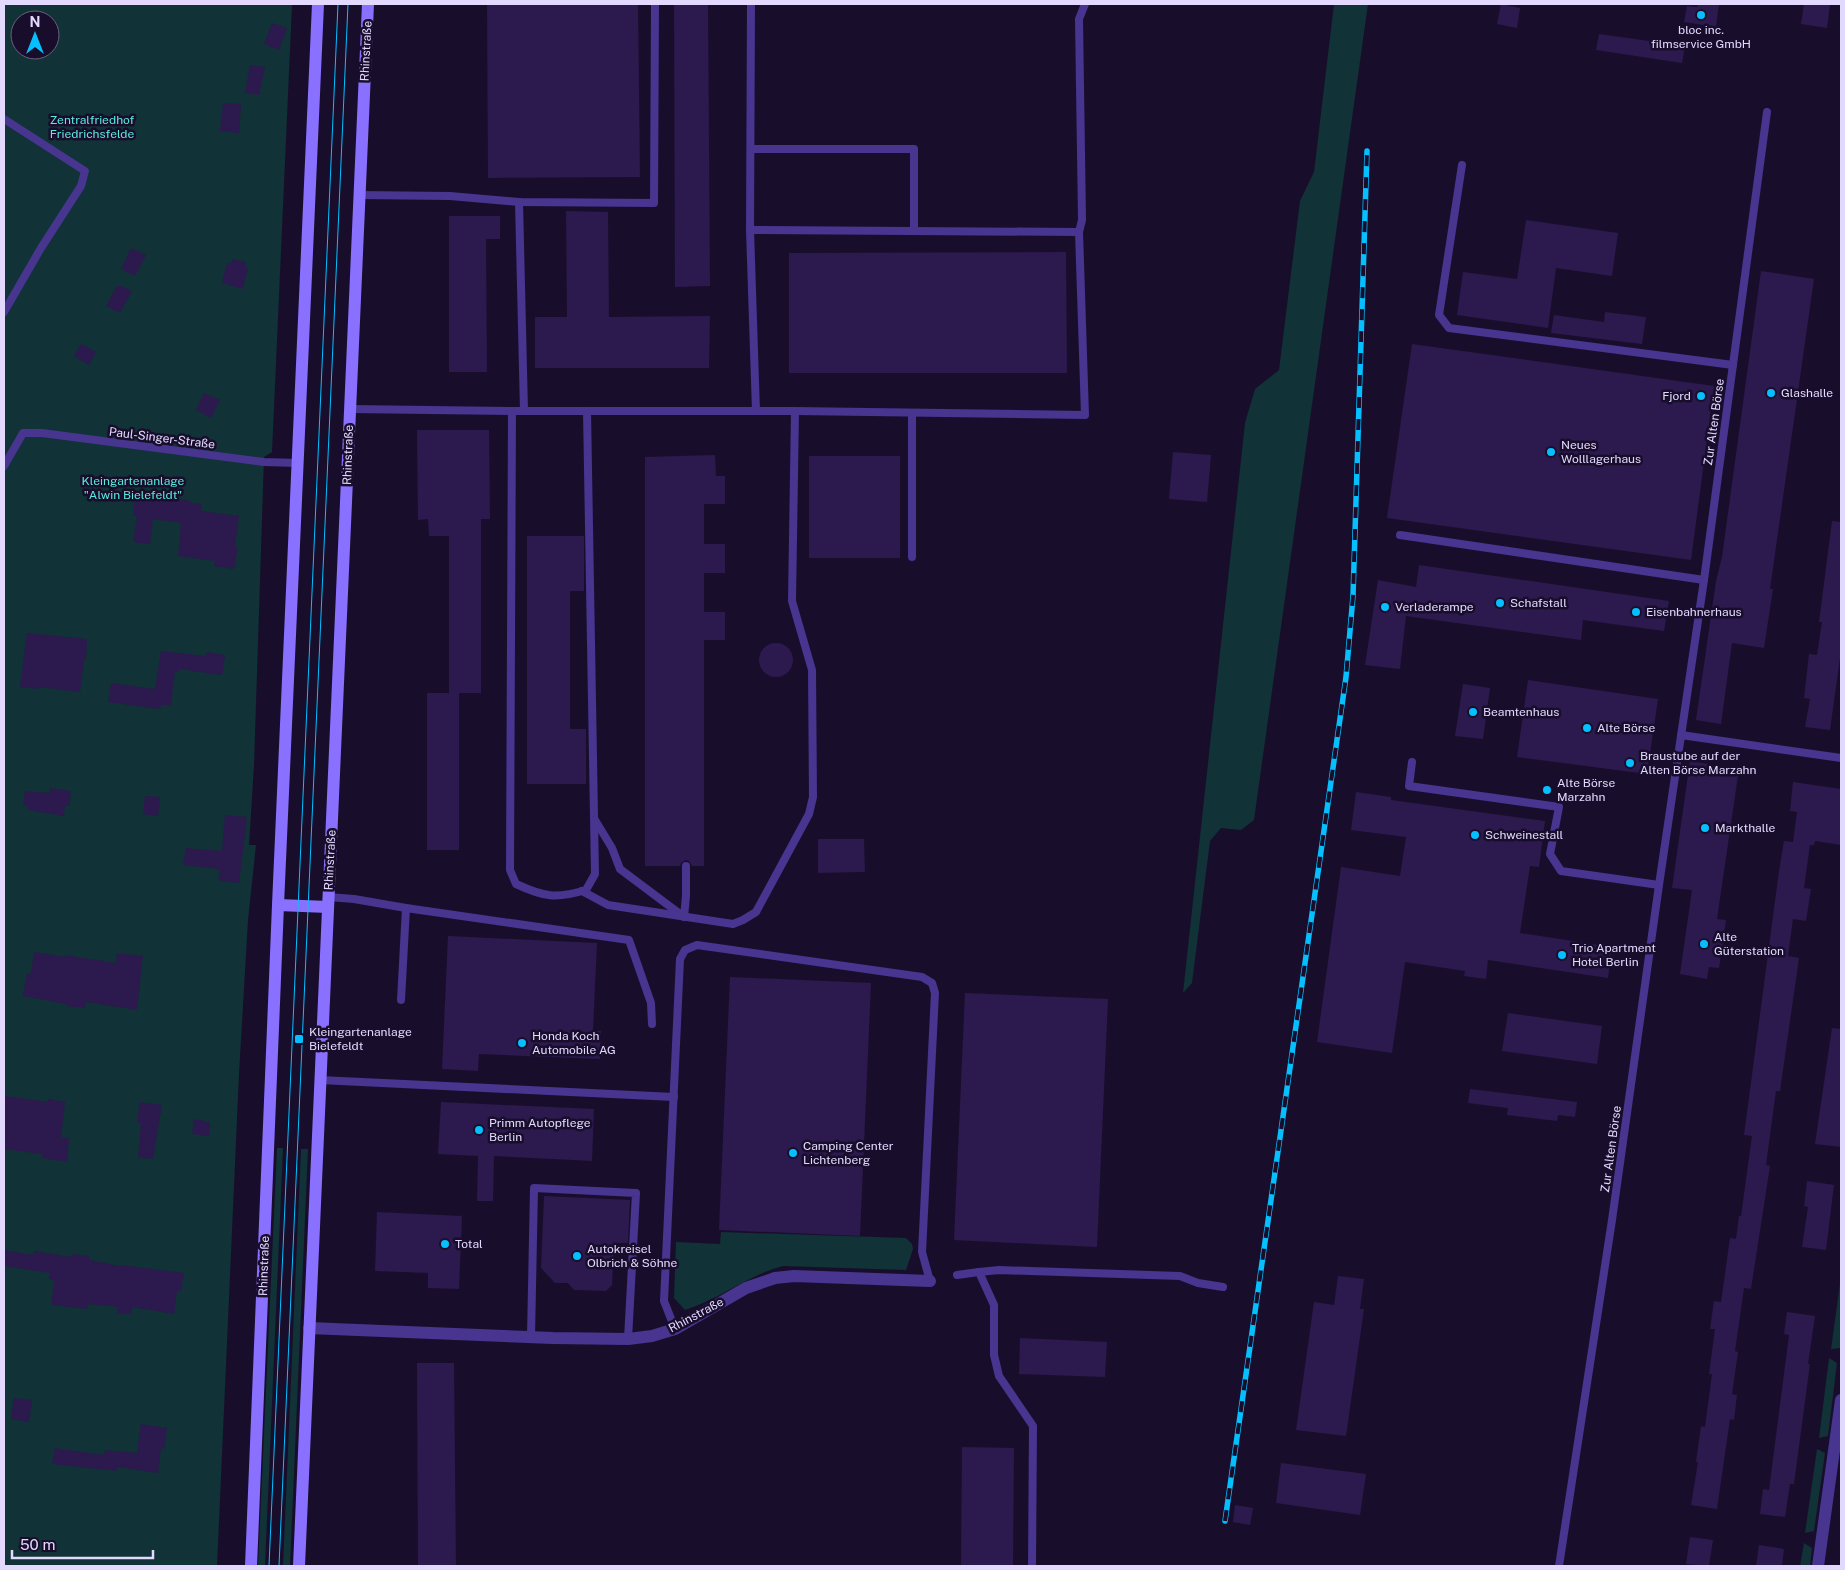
<svg xmlns="http://www.w3.org/2000/svg" width="1845" height="1570" viewBox="0 0 1845 1570" font-family="'Public Sans',sans-serif">
<rect width="100%" height="100%" fill="#180e2c"/>
<g fill="#113236" fill-rule="evenodd">
<path d="M4,4H290L292,5L272,452L264,457L254,765L249,845H256L248,920L239,1074L217,1566H4ZM20,20H50V50H20Z"/>
<path d="M1334,4H1368L1254,820L1241,830L1221,828L1210,841L1192,983L1183,993L1245,423L1255,389L1279,370L1300,201L1314,172Z"/>
<path d="M277,1148H283L265,1566H258Z"/>
<path d="M301,1149H308L290,1566H283Z"/>
<path d="M721,1232L906,1238L912,1244L913,1249L906,1270L783,1266C746,1276 720,1299 685,1310L674,1298L676,1242L720,1244Z"/>
<path d="M1841,1276V1348L1831,1349Z"/>
<path d="M1829,1358L1837,1363L1828,1436L1819,1438Z"/>
<path d="M1817,1449L1825,1453L1814,1531L1805,1533Z"/>
<path d="M1804,1543L1812,1548L1810,1566H1800Z"/>
</g>
<g fill="#2c194e">
<path d="M487,4H638L640,177L488,178Z"/>
<path d="M674,4H708L710,286L675,287Z"/>
<path d="M1501,4L1520,8L1517,28L1497,24Z"/>
<path d="M1698,4H1719L1716,27L1684,22L1687,6L1697,7Z"/>
<path d="M1804,4H1830L1827,28L1801,24Z"/>
<path d="M272,23L287,28L279,50L264,44Z"/>
<path d="M1599,34L1685,46L1682,63L1596,50Z"/>
<path d="M250,65L265,67L259,95L245,93Z"/>
<path d="M223,103L241,104L239,133L220,131Z"/>
<path d="M566,211L608,212L609,317L710,316L709,368H535V317H567Z"/>
<path d="M449,216H500V239H486L487,372H449Z"/>
<path d="M1526,220L1618,233L1612,276L1556,268L1548,328L1457,315L1463,272L1517,279Z"/>
<path d="M131,248L146,255L135,276L121,269Z"/>
<path d="M1066,252L1067,373H789V253Z"/>
<path d="M232,259L246,262L245,267L248,268L243,289L222,283L227,263L231,264Z"/>
<path d="M1761,271L1814,279L1770,589H1773L1764,648L1732,643L1721,724L1696,720L1716,581L1722,557Z"/>
<path d="M117,286H122L132,291L120,313L106,306Z"/>
<path d="M1605,312L1646,317L1642,344L1551,333L1554,315L1604,322Z"/>
<path d="M81,344L96,352L89,365L74,356Z"/>
<path d="M1412,344L1714,386L1691,560L1387,518Z"/>
<path d="M204,393L220,400L211,418L196,410Z"/>
<path d="M417,430H489L490,519H481V693H459V850H427V693H449V536H429L428,519L418,520Z"/>
<path d="M1173,452L1211,455L1207,502L1169,499Z"/>
<path d="M715,455L716,476H725V504H704V544H725V573H704V612H725V640H704V866H692L689,861L686,860L681,863L680,866H645V457Z"/>
<rect x="809" y="456" width="91" height="102"/>
<path d="M135,493L191,501V503L202,504L201,511L239,516L235,547L238,548L234,569L214,566L215,561L178,556L181,523L153,519L150,544L133,542L137,516H133Z"/>
<path d="M1832,521L1841,522V651L1830,730L1805,727L1810,699L1804,698L1809,654L1817,655L1822,622H1819Z"/>
<path d="M527,536H584V591H570V729H586V784H527Z"/>
<path d="M1419,565L1669,601L1664,631L1583,620L1581,640L1406,616L1400,669L1365,665L1378,580L1416,587Z"/>
<path d="M27,633L87,639L86,660L84,659L80,692L38,687V689L20,687Z"/>
<circle cx="776" cy="660" r="17"/>
<path d="M161,651L206,656L207,652L225,655L222,675L179,669V672L175,671L171,705H161L160,709L108,702L111,683L155,689Z"/>
<path d="M1528,680L1658,699L1647,774L1517,757Z"/>
<path d="M1463,684L1490,688L1483,739L1455,736Z"/>
<path d="M1690,761L1739,769L1717,919L1726,920L1719,968L1709,967L1707,979L1680,974L1692,890L1672,888Z"/>
<path d="M1793,782L1841,789V845L1815,841L1814,845H1810L1804,888L1811,889L1806,921L1793,919L1788,956L1799,958L1780,1091H1776L1766,1165L1770,1166L1751,1289L1744,1288L1735,1351L1738,1352L1732,1394L1737,1395L1734,1420L1730,1419L1717,1509L1691,1505L1698,1462H1696L1701,1426L1705,1427L1712,1374H1709L1715,1329H1710L1714,1301L1721,1302L1730,1238L1736,1239L1739,1216H1741L1752,1136L1744,1135L1779,871L1784,841L1793,842L1797,812L1790,811Z"/>
<path d="M49,788L71,791L69,806L65,805L64,816L28,810V806H23L25,791L49,793Z"/>
<path d="M1356,792L1391,797V800L1545,821L1539,867L1530,866L1520,933L1612,947L1608,978L1488,960L1486,979L1464,976L1465,971L1405,962L1392,1053L1317,1042L1341,867L1400,876L1406,837L1351,830Z"/>
<path d="M145,796L160,797L158,816L143,814Z"/>
<path d="M225,815L247,817L239,883L218,880L220,869L183,865L186,848L222,851Z"/>
<path d="M818,839H864L865,872L818,873Z"/>
<path d="M448,936L597,943L593,1031H601L600,1059L479,1054L478,1071L442,1069Z"/>
<path d="M34,952L65,957V955L116,963L117,953L143,956L137,1010L86,1002L85,1008L66,1006V1004L23,996L27,973H31Z"/>
<path d="M730,977L871,983L860,1236L719,1230Z"/>
<path d="M965,993L1108,999L1097,1247L954,1240Z"/>
<path d="M1508,1013L1602,1026L1597,1064L1502,1051Z"/>
<path d="M1832,1028L1841,1029V1147L1815,1144Z"/>
<path d="M1470,1089L1577,1102L1575,1117L1558,1115L1557,1121L1507,1115L1508,1108L1468,1103Z"/>
<path d="M6,1096L48,1102V1099L65,1102L61,1137L69,1138L67,1162L42,1158V1154L4,1149V1112Z"/>
<path d="M140,1102L162,1105L153,1159L138,1157L141,1123H137Z"/>
<path d="M441,1102L594,1109L592,1161L494,1156L493,1201H477L478,1156L438,1154Z"/>
<path d="M194,1119L210,1122L209,1136L192,1134Z"/>
<path d="M1807,1181L1834,1185L1826,1250L1802,1247L1808,1207L1804,1206Z"/>
<path d="M544,1196L630,1200L628,1243H614L612,1285L606,1291L574,1290L568,1283H555L541,1268Z"/>
<path d="M377,1212L462,1216L459,1289L428,1288V1273L375,1271Z"/>
<path d="M4,1250L33,1255L34,1251L71,1257L72,1254L89,1256V1260L120,1266L121,1265L184,1273L181,1291H177L174,1314L132,1307L131,1314L117,1313L118,1307L88,1304V1309L51,1305L54,1280L49,1279L50,1273L4,1266Z"/>
<path d="M1338,1276L1364,1279L1360,1309H1364L1346,1436L1296,1430L1314,1302L1334,1305Z"/>
<path d="M1787,1312L1815,1316L1808,1364H1810L1794,1484H1790L1785,1517L1760,1514L1763,1489L1769,1490L1789,1335L1784,1334Z"/>
<path d="M1020,1338L1107,1342L1105,1377L1019,1374Z"/>
<path d="M417,1363H454L456,1566H418Z"/>
<path d="M14,1398L32,1400L29,1422L11,1419Z"/>
<path d="M141,1424L167,1428L164,1449L161,1448L158,1473L117,1467L116,1471L52,1464L55,1448L104,1455L105,1450L137,1453Z"/>
<path d="M962,1447L1014,1448L1013,1566H961Z"/>
<path d="M1281,1463L1366,1474L1360,1515L1276,1503Z"/>
<path d="M1235,1505L1253,1508L1250,1525L1233,1522Z"/>
<path d="M1690,1537L1713,1540L1709,1566L1686,1564Z"/>
<path d="M1759,1545L1784,1549L1782,1566H1756Z"/>
</g>
<g fill="none" stroke-linecap="round" stroke-linejoin="round">
<g stroke="#47358f" stroke-width="8">
<path d="M751,4L750,230L756,411"/>
<path d="M4,119L85,171L81,186L41,248L4,312"/>
<path d="M751,149H914V231"/>
<path d="M1462,165L1439,315L1449,328L1733,365"/>
<path d="M359,195L450,196L519,202L654,203L655,4"/>
<path d="M519,202L524,411"/>
<path d="M750,230L1079,232"/>
<path d="M350,409L512,411H795L1085,415L1079,232L1082,220L1079,19L1085,4"/>
<path d="M512,411L510,870L516,884C544,897 556,899 586,890L595,874L587,411"/>
<path d="M912,413V557"/>
<path d="M4,466L23,433H42L264,462L298,463"/>
<path d="M1400,535L1704,580"/>
<path d="M1681,735L1841,758"/>
<path d="M1412,762L1409,786L1559,807L1550,854L1561,871L1659,885"/>
<path d="M595,820L612,848L620,869L684,917L686,896V866"/>
<path d="M582,891L608,905L733,924L743,920L756,912L809,814L813,797L812,670L792,601L795,411"/>
<path d="M328,897L354,899L406,908L629,940L651,1003L652,1024"/>
<path d="M401,1000L406,908"/>
<path d="M320,1080L674,1097"/>
<path d="M979,1272L999,1270L1180,1276L1198,1283L1223,1287"/>
<path d="M957,1275L979,1272L994,1305V1355L999,1376L1033,1426L1032,1566"/>
<path d="M675,1329L664,1301L680,959L685,950L697,945L922,977L932,983L935,993L922,1252L930,1281"/>
<path d="M531,1337L534,1188L636,1193L628,1339"/>
<path d="M1559,1566L1612,1220L1659,885L1704,580L1767,112"/>
</g>
<g stroke="#47358f" stroke-width="12">
<path d="M309,1328L553,1338L628,1339L652,1336L675,1329L746,1288L775,1278L794,1276L930,1281"/>
<path d="M1818,1566L1841,1400"/>
</g>
<g stroke="#8a70ff" stroke-width="12">
<path d="M278,905L328,907"/>
<path d="M251,1566L278,905L318,4"/>
<path d="M299,1566L368,4"/>
</g>
<g stroke="#05bfff" stroke-width="1">
<path d="M269,1566L338,4"/>
<path d="M279,1566L348,4"/>
</g>
<defs>
<path id="rail" d="M1225,1521L1346,677L1353,596L1367,151"/>
</defs>
<use href="#rail" stroke="#05bfff" stroke-width="5.5"/>
<use href="#rail" stroke="#180e2c" stroke-width="4" stroke-dasharray="11" stroke-linecap="butt"/>
</g>
<g fill="#05bfff" stroke="#180e2c" stroke-width="2">
<circle cx="1701" cy="15" r="5"/>
<circle cx="1771" cy="393" r="5"/>
<circle cx="1701" cy="396" r="5"/>
<circle cx="1551" cy="452" r="5"/>
<circle cx="1500" cy="603" r="5"/>
<circle cx="1385" cy="607" r="5"/>
<circle cx="1636" cy="612" r="5"/>
<circle cx="1473" cy="712" r="5"/>
<circle cx="1587" cy="728" r="5"/>
<circle cx="1630" cy="763" r="5"/>
<circle cx="1547" cy="790" r="5"/>
<circle cx="1705" cy="828" r="5"/>
<circle cx="1475" cy="835" r="5"/>
<circle cx="1704" cy="944" r="5"/>
<circle cx="1562" cy="955" r="5"/>
<rect x="294" y="1034" width="10" height="10" rx="2.5"/>
<circle cx="522" cy="1043" r="5"/>
<circle cx="479" cy="1130" r="5"/>
<circle cx="793" cy="1153" r="5"/>
<circle cx="445" cy="1244" r="5"/>
<circle cx="577" cy="1256" r="5"/>
</g>
<g text-anchor="middle" stroke-width="5" stroke-linejoin="round" paint-order="stroke">
<g font-size="12" fill="#e3d9ff" stroke="#180e2c" text-anchor="start">
<text x="1701" y="34" text-anchor="middle">bloc inc.<tspan x="1701" dy="14">filmservice GmbH</tspan></text>
<text x="1781" y="397">Glashalle</text>
<text x="1691" y="400" text-anchor="end">Fjord</text>
<text x="1561" y="449">Neues<tspan x="1561" dy="14">Wolllagerhaus</tspan></text>
<text x="1510" y="607">Schafstall</text>
<text x="1395" y="611">Verladerampe</text>
<text x="1646" y="616">Eisenbahnerhaus</text>
<text x="1483" y="716">Beamtenhaus</text>
<text x="1597" y="732">Alte Börse</text>
<text x="1640" y="760">Braustube auf der<tspan x="1640" dy="14">Alten Börse Marzahn</tspan></text>
<text x="1557" y="787">Alte Börse<tspan x="1557" dy="14">Marzahn</tspan></text>
<text x="1715" y="832">Markthalle</text>
<text x="1485" y="839">Schweinestall</text>
<text x="1714" y="941">Alte<tspan x="1714" dy="14">Güterstation</tspan></text>
<text x="1572" y="952">Trio Apartment<tspan x="1572" dy="14">Hotel Berlin</tspan></text>
<text x="309" y="1036">Kleingartenanlage<tspan x="309" dy="14">Bielefeldt</tspan></text>
<text x="532" y="1040">Honda Koch<tspan x="532" dy="14">Automobile AG</tspan></text>
<text x="489" y="1127">Primm Autopflege<tspan x="489" dy="14">Berlin</tspan></text>
<text x="803" y="1150">Camping Center<tspan x="803" dy="14">Lichtenberg</tspan></text>
<text x="455" y="1248">Total</text>
<text x="587" y="1253">Autokreisel<tspan x="587" dy="14">Olbrich &amp; Söhne</tspan></text>
</g>
<g font-size="12" fill="#e3d9ff" stroke="#180e2c">
<text transform="translate(366 51) rotate(-87)" y="4">Rhinstraße</text>
<text transform="translate(1714 422) rotate(-82)" y="4">Zur Alten Börse</text>
<text transform="translate(162 438) rotate(7)" y="4">Paul-Singer-Straße</text>
<text transform="translate(348 455) rotate(-88)" y="4">Rhinstraße</text>
<text transform="translate(330 860) rotate(-87)" y="4">Rhinstraße</text>
<text transform="translate(1611 1149) rotate(-82)" y="4">Zur Alten Börse</text>
<text transform="translate(264 1266) rotate(-88)" y="4">Rhinstraße</text>
<text transform="translate(696 1315) rotate(-28)" y="4">Rhinstraße</text>
</g>
<g font-size="12" fill="#59ebdd" stroke="#180e2c">
<text x="92" y="124">Zentralfriedhof<tspan x="92" dy="14">Friedrichsfelde</tspan></text>
<text x="133" y="485">Kleingartenanlage<tspan x="133" dy="14">"Alwin Bielefeldt"</tspan></text>
</g>
</g>
<rect width="1845" height="1570" fill="none" stroke="#e3d9ff" stroke-width="10"/>
<g transform="translate(35 35)"><circle r="24" fill="#180e2c" stroke="#695f80"/>
<path d="M0-4L9 19L0 12L-9 19Z" fill="#05bfff"/>
<text y="-8" font-size="14" font-weight="bold" text-anchor="middle" fill="#e3d9ff">N</text>
</g>
<path d="M12 1550v8h141v-8" fill="none" stroke="#e3d9ff" stroke-width="2.5"/>
<text x="20" y="1550" font-size="15" fill="#e3d9ff" stroke="#180e2c" stroke-width="4" paint-order="stroke">50 m</text>
</svg>
